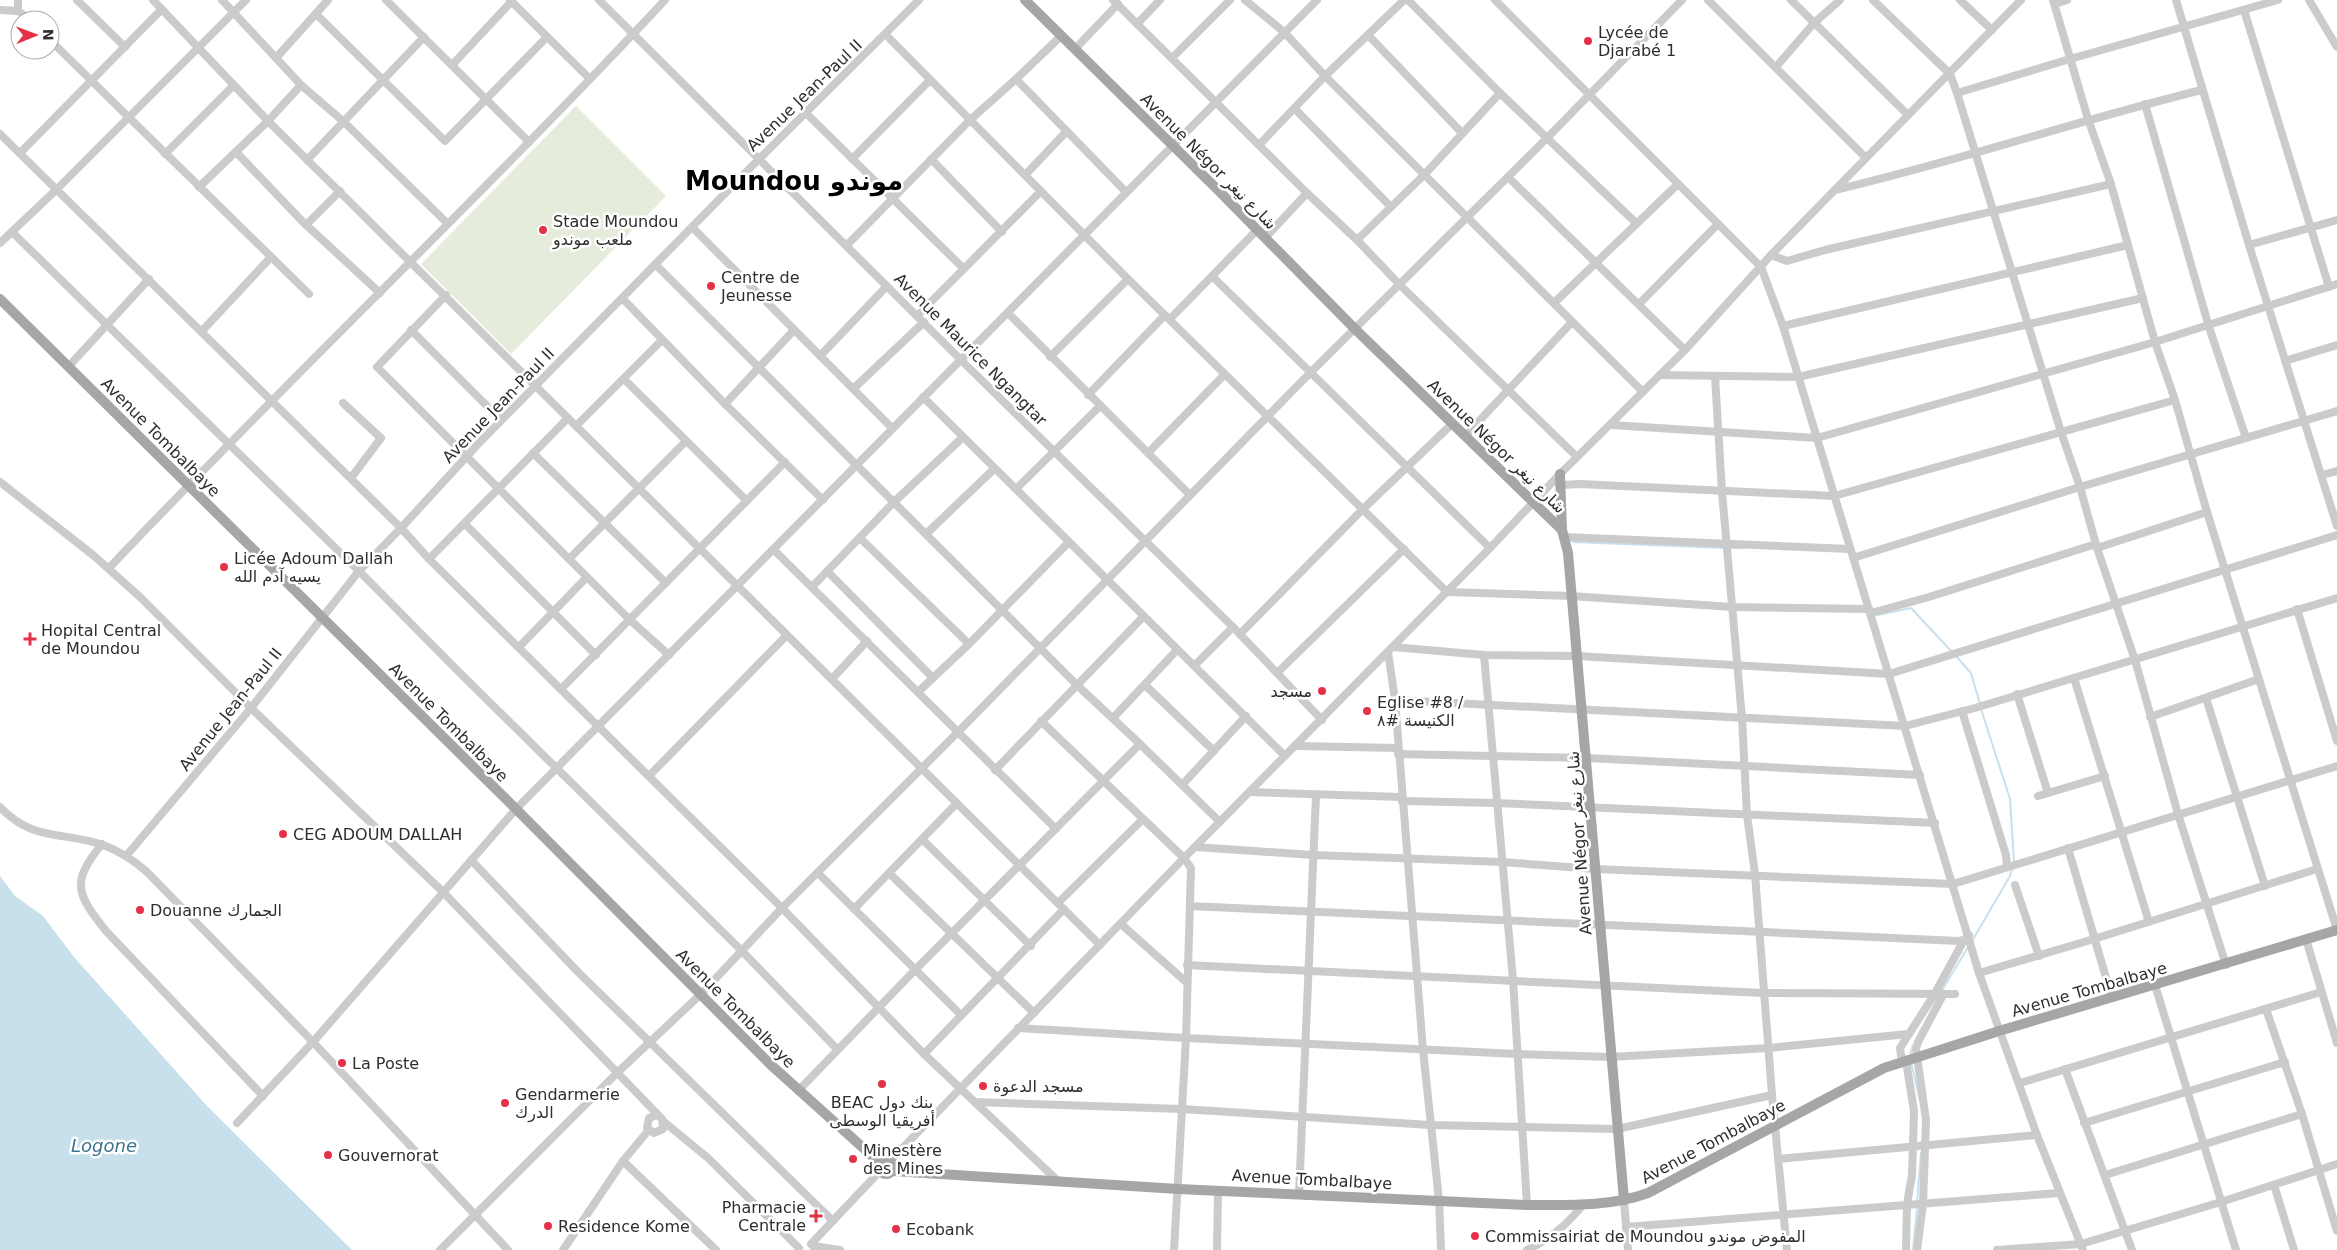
<svg xmlns="http://www.w3.org/2000/svg" width="2337" height="1250" viewBox="0 0 2337 1250" font-family="'DejaVu Sans',Vazirmatn,sans-serif">
<rect width="100%" height="100%" fill="#fff"/>
<path fill="#e5ecdc" d="M576,106L666,196L511,354L421,264Z"/>
<path fill="#c8e0ec" d="M0,876L15,896L43,916L74,957L207,1106L352,1250H0Z"/>
<g fill="none" stroke-linecap="round" stroke-linejoin="round">
<g stroke="#c8e0ec" stroke-width="2">
<path d="M1573,542L1724,548"/>
<path d="M1728,548H1744"/>
<path d="M1873,616L1911,608L1953,653"/>
<path d="M1956,656L1971,673L1980,704"/>
<path d="M1981,709L2010,799L2014,862"/>
<path d="M1972,941L2010,876L2012,869"/>
<path d="M1941,992L1968,947"/>
<path d="M1910,1055L1913,1045"/>
<path d="M1911,1062L1920,1101"/>
<path d="M1917,1203L1921,1153"/>
<path d="M1913,1250L1917,1208"/>
</g>
<g stroke="#cbcbcb" stroke-width="8">
<path d="M18,0V11"/>
<path d="M77,0L125,47"/>
<path d="M153,0L268,121L1100,945"/>
<path d="M222,0L301,85L344,122L448,224"/>
<path d="M386,0L529,142"/>
<path d="M510,0L590,79"/>
<path d="M599,0L961,360L1233,627L1322,720"/>
<path d="M1113,0L1307,193L1357,240L1400,285L1577,457"/>
<path d="M1245,0L1284,32L1325,76L1643,392"/>
<path d="M1408,0L1500,93L1636,223"/>
<path d="M1495,0L1761,267L1783,326L1979,973L2037,1135L2083,1250"/>
<path d="M1708,0L1866,158"/>
<path d="M1791,0L1907,114"/>
<path d="M1873,0L1950,74L1957,93L2061,432L2080,487L2097,548L2135,660L2178,814L2226,965"/>
<path d="M1960,0L1992,30"/>
<path d="M2053,0L2088,119L2111,184L2155,342L2175,400L2207,512L2337,930"/>
<path d="M2176,0L2249,245L2337,526"/>
<path d="M2309,0L2337,47"/>
<path d="M2055,4L2067,0"/>
<path d="M0,10L18,11L31,20"/>
<path d="M2244,10L2329,287"/>
<path d="M316,14L445,141L547,37"/>
<path d="M1137,24L1160,0"/>
<path d="M885,34L1128,279L1447,592L1571,596L1732,607L1869,609"/>
<path d="M1369,36L1462,133"/>
<path d="M50,40L309,294"/>
<path d="M1075,49L1118,4"/>
<path d="M276,58L328,0"/>
<path d="M1172,58L1230,0"/>
<path d="M453,64L511,2"/>
<path d="M1776,67L1814,23L1840,0"/>
<path d="M1016,79L1126,192"/>
<path d="M1957,93L2070,59L2278,0"/>
<path d="M2145,104L2209,327L2246,438"/>
<path d="M1295,109L1391,207"/>
<path d="M806,113L964,269"/>
<path d="M0,134L401,528L429,559L782,908L924,1054L1058,1181"/>
<path d="M1259,145L1325,76L1404,0"/>
<path d="M236,152L303,222L380,293"/>
<path d="M20,153L162,9"/>
<path d="M165,154L234,85"/>
<path d="M852,159L930,80"/>
<path d="M931,159L1002,232"/>
<path d="M307,160L424,37"/>
<path d="M1026,174L1067,131"/>
<path d="M1508,177L1685,350"/>
<path d="M199,187L268,121L301,85"/>
<path d="M1835,190C1959,161 2079,120 2202,90"/>
<path d="M306,225L340,191"/>
<path d="M692,227L892,428"/>
<path d="M12,232L359,571L458,671L742,951L837,1049"/>
<path d="M1265,238L1307,193"/>
<path d="M1357,240L1424,175L1500,93"/>
<path d="M0,243L57,189L246,0"/>
<path d="M847,245L969,121L1016,79L1061,36"/>
<path d="M2249,245L2337,220"/>
<path d="M1771,255L1787,261L1825,250L2111,184"/>
<path d="M655,264L1077,685L1140,744"/>
<path d="M1213,277L1490,548"/>
<path d="M446,295L377,367L630,620L669,655"/>
<path d="M622,298L725,404L823,500"/>
<path d="M1554,303L1678,184"/>
<path d="M1639,304L1718,224"/>
<path d="M1008,313L1190,495"/>
<path d="M917,316L1041,191"/>
<path d="M1170,319L1257,230"/>
<path d="M1783,326L2128,245"/>
<path d="M411,330L501,420"/>
<path d="M202,331L271,257"/>
<path d="M820,356L887,286"/>
<path d="M1050,357L1128,279"/>
<path d="M2285,361L2337,345"/>
<path d="M69,366L149,279"/>
<path d="M1660,375L1798,377L2143,298"/>
<path d="M1715,376L1722,492L1742,718L1747,815L1755,874L1772,1095L1787,1250"/>
<path d="M624,379L747,501"/>
<path d="M853,389L924,322"/>
<path d="M1088,395L1165,315"/>
<path d="M923,397L1285,756"/>
<path d="M343,403L381,438L351,478"/>
<path d="M725,404L794,330"/>
<path d="M1611,425L1817,438L2155,342L2337,284"/>
<path d="M576,426L662,340"/>
<path d="M1465,436L1572,322"/>
<path d="M533,453L666,583"/>
<path d="M1148,453L1225,374"/>
<path d="M2322,475L2337,471"/>
<path d="M0,482L93,555L140,597L251,708L443,892L662,1119L663,1129L654,1133L647,1128L649,1118L657,1115"/>
<path d="M1561,485L1580,484L1834,496L2175,400"/>
<path d="M1016,489L1100,406"/>
<path d="M465,524L596,655"/>
<path d="M926,534L994,469"/>
<path d="M1565,537L1850,549"/>
<path d="M860,538L969,644"/>
<path d="M2097,548L2207,512"/>
<path d="M774,550L1056,829"/>
<path d="M1853,558L2080,487L2337,411"/>
<path d="M429,559L568,418"/>
<path d="M569,559L685,442"/>
<path d="M109,568C291,376 484,194 665,0"/>
<path d="M827,571L933,678"/>
<path d="M812,587L894,502L962,438"/>
<path d="M2297,609L2337,741"/>
<path d="M1871,613L1929,597L2096,544"/>
<path d="M1240,634L1362,510L1452,424"/>
<path d="M519,647L587,577"/>
<path d="M1393,647L1484,655L1577,656L1889,674L2337,535"/>
<path d="M1388,652L1395,700L1423,1050L1439,1200L1441,1250"/>
<path d="M1484,655L1513,980L1527,1205"/>
<path d="M1195,665L1233,627"/>
<path d="M1277,673L1404,549"/>
<path d="M2074,678L2149,922"/>
<path d="M832,679L867,641"/>
<path d="M1145,685L1214,751"/>
<path d="M561,689L785,462"/>
<path d="M918,692L969,644L1069,542"/>
<path d="M2017,694L2048,793"/>
<path d="M2206,698L2265,886"/>
<path d="M1395,700L1905,726L1975,708L2337,598"/>
<path d="M1962,711L2006,855L2007,867"/>
<path d="M2150,717L2259,679"/>
<path d="M1113,718L1177,650"/>
<path d="M1041,721L1184,858L1191,868L1186,1038L1174,1250"/>
<path d="M1297,746L1398,748"/>
<path d="M1398,754L1587,758L1920,775"/>
<path d="M995,770L1143,617"/>
<path d="M649,776L787,635"/>
<path d="M1182,785L1246,716"/>
<path d="M1250,792L1401,797"/>
<path d="M2038,796L2105,776"/>
<path d="M1402,801L1496,803L1935,823"/>
<path d="M0,807C33,842 63,831 103,845C120,851 133,860 146,871L313,1042L508,1250"/>
<path d="M922,839L1031,946"/>
<path d="M102,844C70,883 77,894 106,931L263,1096"/>
<path d="M1195,847L1313,855L1502,862L1595,869L1953,884L2337,766"/>
<path d="M2068,848L2112,998"/>
<path d="M127,855L251,708L359,571L401,528L480,442L759,159L919,0"/>
<path d="M471,860L579,973L833,1221"/>
<path d="M818,873L961,1015"/>
<path d="M889,873L1034,1013"/>
<path d="M2015,885L2039,956"/>
<path d="M1058,903L1143,819"/>
<path d="M1190,906L1959,941L1964,940L1969,935"/>
<path d="M854,909L957,803"/>
<path d="M1121,924L1186,982"/>
<path d="M2306,939L2337,1043"/>
<path d="M1187,965L1763,993L1955,994"/>
<path d="M1979,973L2094,939L2317,869"/>
<path d="M2155,985L2236,1250"/>
<path d="M2266,1009L2302,1114L2337,1231"/>
<path d="M1018,1028L1186,1038L1517,1054L1610,1057L1769,1048L1908,1034"/>
<path d="M924,1054L1064,909"/>
<path d="M2065,1069L2132,1250"/>
<path d="M2020,1083L2321,992"/>
<path d="M798,1091L915,970L1140,744L1220,822"/>
<path d="M975,1102L1182,1109L1430,1125L1617,1129L1772,1095"/>
<path d="M663,1121L708,1158L799,1248"/>
<path d="M237,1123L313,1042L516,809L1317,0"/>
<path d="M2084,1123L2285,1062"/>
<path d="M1778,1159L2037,1135"/>
<path d="M623,1161L716,1250"/>
<path d="M890,1161L1184,858L1490,548L1560,474L1685,350L1771,255L2021,0"/>
<path d="M2105,1175L2302,1114"/>
<path d="M2274,1185L2294,1250"/>
<path d="M1299,1194L1316,795"/>
<path d="M1624,1200L1628,1250"/>
<path d="M1626,1227L2059,1193"/>
<path d="M811,1244L880,1171"/>
<path d="M813,1246L840,1250"/>
<path d="M440,1250L618,1072L701,994L782,908L958,732L1310,373L1547,138L1682,0"/>
<path d="M563,1250L623,1161L648,1131"/>
<path d="M1217,1250L1218,1190"/>
<path d="M1527,1250C1551,1239 1566,1225 1583,1205"/>
<path d="M1906,1250L1907,1204L1912,1175L1914,1111L1906,1061L1901,1056L1900,1048L1934,995L1964,940"/>
<path d="M1917,1250L1923,1204L1926,1120L1916,1049L1918,1042L1943,995"/>
<path d="M1997,1250L2081,1244L2221,1202L2337,1164"/>
</g>
<g stroke="#a6a6a6" stroke-width="10">
<path d="M1025,0L1218,190L1355,329L1562,530L1568,553L1624,1200"/>
<path d="M0,299L516,809L771,1065L880,1163"/>
<path d="M1560,474L1562,530"/>
<circle cx="886" cy="1167" r="7"/>
<path d="M893,1171L1178,1189L1527,1205C1567,1205 1610,1207 1648,1193L1884,1068L1999,1031L2337,930"/>
</g>
</g>
<g fill="#e53147" stroke="#fff" stroke-width="2">
<circle cx="1588" cy="41" r="5"/>
<circle cx="543" cy="230" r="5"/>
<circle cx="711" cy="286" r="5"/>
<circle cx="224" cy="567" r="5"/>
<path d="M27.5 631.5h5v5h5v5h-5v5h-5v-5h-5v-5h5z"/>
<circle cx="1322" cy="691" r="5"/>
<circle cx="1367" cy="711" r="5"/>
<circle cx="283" cy="834" r="5"/>
<circle cx="140" cy="910" r="5"/>
<circle cx="342" cy="1063" r="5"/>
<circle cx="882" cy="1084" r="5"/>
<circle cx="983" cy="1086" r="5"/>
<circle cx="505" cy="1103" r="5"/>
<circle cx="328" cy="1155" r="5"/>
<circle cx="853" cy="1159" r="5"/>
<path d="M813.5 1208.5h5v5h5v5h-5v5h-5v-5h-5v-5h5z"/>
<circle cx="548" cy="1226" r="5"/>
<circle cx="896" cy="1229" r="5"/>
<circle cx="1475" cy="1236" r="5"/>
</g>
<g text-anchor="middle" stroke-width="5" stroke-linejoin="round" paint-order="stroke">
<g font-size="16" fill="#2e2e2e" stroke="#fff" text-anchor="start">
<text x="1598" y="38">Lycée de<tspan x="1598" dy="18">Djarabé 1</tspan></text>
<text x="553" y="227">Stade Moundou<tspan x="553" dy="18">ملعب موندو</tspan></text>
<text x="721" y="283">Centre de<tspan x="721" dy="18">Jeunesse</tspan></text>
<text x="234" y="564">Licée Adoum Dallah<tspan x="234" dy="18">يسيه آدم الله</tspan></text>
<text x="41" y="636">Hopital Central<tspan x="41" dy="18">de Moundou</tspan></text>
<text x="1312" y="697" text-anchor="end">مسجد</text>
<text x="1377" y="708">Eglise #8 /<tspan x="1377" dy="18">الكنيسة #٨</tspan></text>
<text x="293" y="840">CEG ADOUM DALLAH</text>
<text x="150" y="916">Douanne الجمارك</text>
<text x="352" y="1069">La Poste</text>
<text x="993" y="1092">مسجد الدعوة</text>
<text x="515" y="1100">Gendarmerie<tspan x="515" dy="18">الدرك</tspan></text>
<text x="882" y="1108" text-anchor="middle">BEAC بنك دول<tspan x="882" dy="18">أفريقيا الوسطى</tspan></text>
<text x="863" y="1156">Minestère<tspan x="863" dy="18">des Mines</tspan></text>
<text x="338" y="1161">Gouvernorat</text>
<text x="806" y="1213" text-anchor="end">Pharmacie<tspan x="806" dy="18">Centrale</tspan></text>
<text x="558" y="1232">Residence Kome</text>
<text x="906" y="1235">Ecobank</text>
<text x="1485" y="1242">Commissairiat de Moundou المفوض موندو</text>
</g>
<g font-size="16" fill="#2e2e2e" stroke="#fff">
<text transform="translate(804 95) rotate(-44)" y="6">Avenue Jean-Paul II</text>
<text transform="translate(1209 161) rotate(45)" y="6">Avenue Négor شارع نيغر</text>
<text transform="translate(971 349) rotate(45)" y="6">Avenue Maurice Ngangtar</text>
<text transform="translate(498 405) rotate(-46)" y="6">Avenue Jean-Paul II</text>
<text transform="translate(161 437) rotate(45)" y="6">Avenue Tombalbaye</text>
<text transform="translate(1497 446) rotate(44)" y="6">Avenue Négor شارع نيغر</text>
<text transform="translate(230 709) rotate(-51)" y="6">Avenue Jean-Paul II</text>
<text transform="translate(449 722) rotate(45)" y="6">Avenue Tombalbaye</text>
<text transform="translate(1579 843) rotate(-94)" y="6">Avenue Négor شارع نيغر</text>
<text transform="translate(2089 989) rotate(-16)" y="6">Avenue Tombalbaye</text>
<text transform="translate(736 1008) rotate(45)" y="6">Avenue Tombalbaye</text>
<text transform="translate(1713 1141) rotate(-28)" y="6">Avenue Tombalbaye</text>
<text transform="translate(1312 1179) rotate(3)" y="6">Avenue Tombalbaye</text>
</g>
<g font-size="18" font-style="italic" fill="#3c7490" stroke="#fff">
<text x="104" y="1152">Logone</text>
</g>
<g font-size="26" font-weight="bold" fill="#000" stroke="#fff">
<text x="794" y="190">Moundou موندو</text>
</g>
</g>
<g transform="translate(35 35) rotate(89)"><circle r="24" fill="#ffffff" stroke="#ababab"/>
<path d="M0-4L9 19L0 12L-9 19Z" fill="#e53147"/>
<text y="-8" font-size="14" font-weight="bold" text-anchor="middle" fill="#2e2e2e">N</text>
</g>
</svg>
